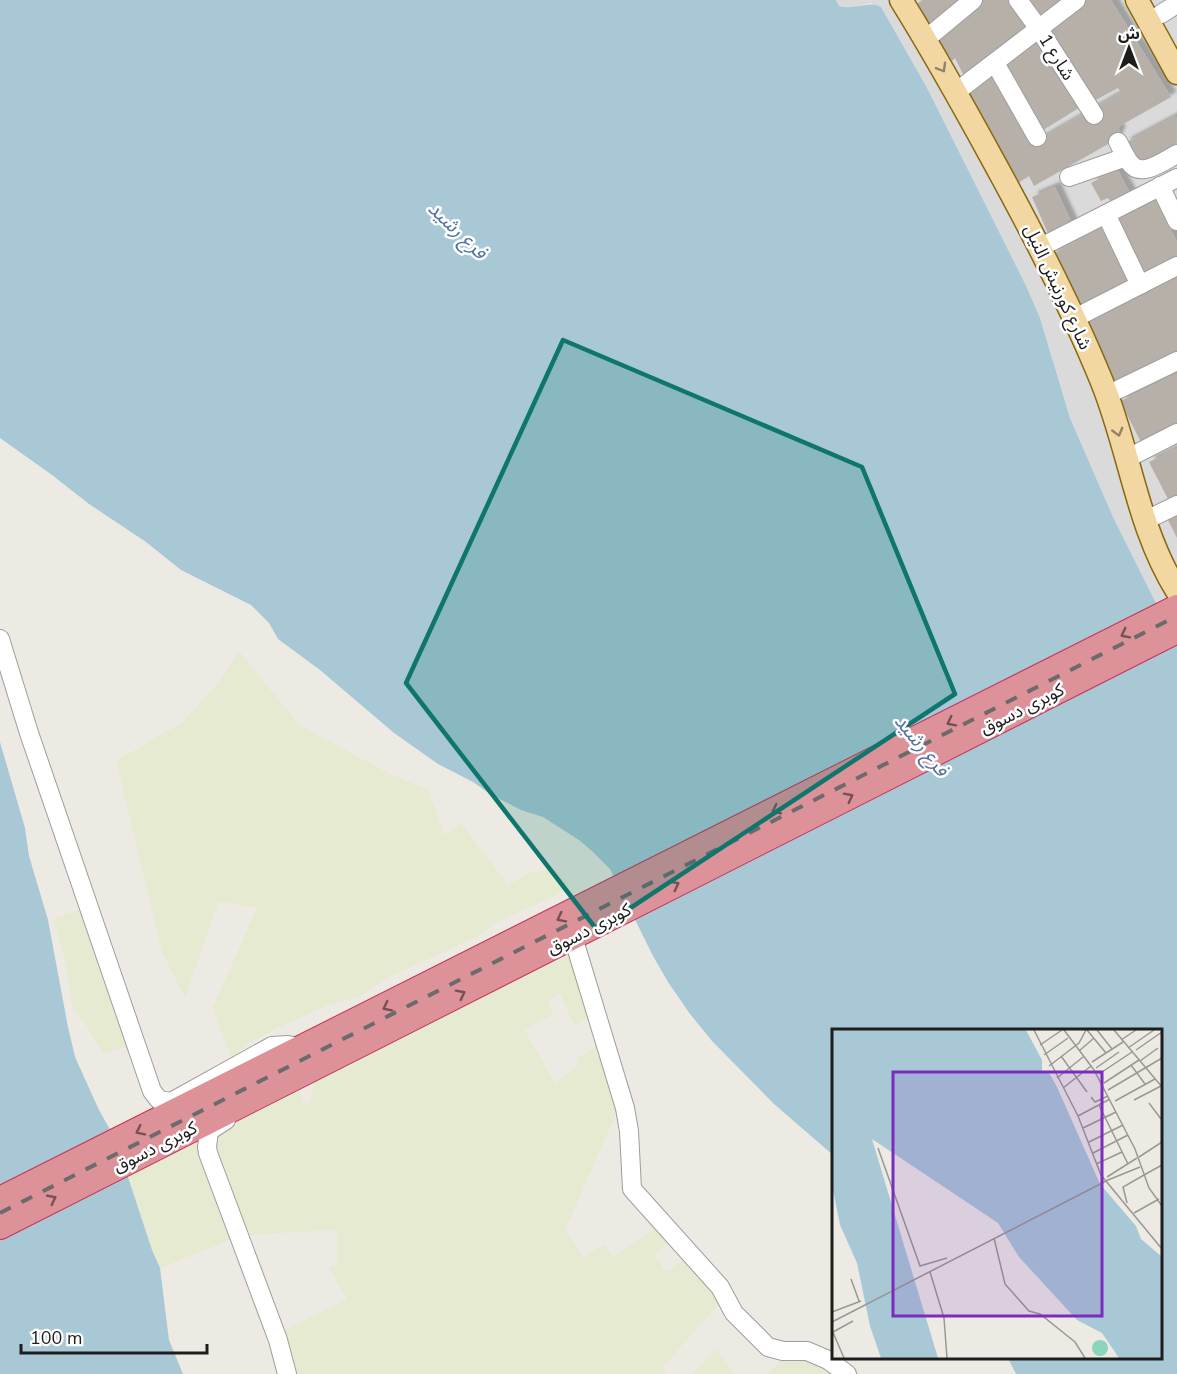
<svg xmlns="http://www.w3.org/2000/svg" width="1177" height="1374" viewBox="0 0 1177 1374" font-family="'Nunito Sans','Noto Sans Arabic',sans-serif">
<defs>
<filter id="shadow"><feDropShadow dx="5.5" dy="-5.5" stdDeviation="1.5" flood-color="#0004"/></filter>
</defs>
<rect width="100%" height="100%" fill="#edeae3"/>
<path fill="#dbdada" d="M836,0H1177V637L1155,601L1113,517L1070,418L1040,318L926,86L881,7L870,3L847,9L839,6Z"/>
<g fill="#e6ead0">
<path d="M239,651L299,725L390,774L427,789L445,835L461,823L508,885L529,873L555,869L571,885L554,896L495,923L479,936L389,977L358,997L328,1005L273,1030L250,1042L231,1058L213,1007L257,908L219,901L185,997L162,952L116,761L183,722L219,682Z"/>
<path d="M89,907L133,1044L104,1054L84,1022L73,1010L66,963L53,919Z"/>
<path d="M570,949L595,1014L574,1025L560,993L548,1001L553,1015L524,1029L555,1083L579,1064L576,1059L602,1042L620,1105L565,1230L583,1257L605,1245L613,1257L664,1222L675,1238L654,1253L666,1272L693,1253L730,1291L662,1368L666,1374H292L281,1332L347,1299L329,1268L337,1265V1230L242,1235L212,1137L214,1133L300,1091L304,1104L310,1102L314,1081L363,1060L361,1052Z"/>
<path d="M193,1132L234,1238L160,1268L152,1250L127,1174Z"/>
<path d="M796,1348L836,1369L831,1374H767Z"/>
<path d="M715,1349L735,1374H693Z"/>
</g>
<g fill="#a8c8d6">
<path d="M0,0H836L839,6C855,11 868,0 881,7L926,86L1026,286L1040,318L1070,418L1113,517L1155,601L1177,637V1374H1016L1008,1358H1160V1030H834L833,1155L774,1104L712,1041L690,1014L668,982L653,956L610,869L593,852L579,840L543,817L521,810L490,794L473,782L438,764L394,733L320,670L278,639L269,623L251,605L181,570L146,542L89,504L52,475L0,438Z"/>
<path d="M0,742L25,828L29,856L48,920L68,1027L75,1057L99,1110L112,1133L127,1174L152,1250L160,1268L169,1340L183,1374H0Z"/>
</g>
<g fill="#b6b0a9" filter="url(#shadow)">
<path d="M923,0H965L930,28L915,5Z"/>
<path d="M980,0H1009L1033,30L965,78L955,58L952,61L936,39Z"/>
<path d="M1022,0H1071L1040,23Z"/>
<path d="M1086,0H1111L1171,97L1118,127L1120,132L1117,139L1034,186L1029,176L1018,183L965,93L995,72L1037,141L1121,93L1118,88L1090,103L1043,34Z"/>
<path d="M1039,39L1082,106L1040,132L1003,67Z"/>
<path d="M1176,116L1177,150L1174,145L1138,165L1125,143Z"/>
<path d="M1117,169L1131,195L1113,205L1108,198L1101,201L1091,183Z"/>
<path d="M1055,187L1074,228L1050,238L1032,197Z"/>
<path d="M1155,198L1177,242V264L1143,281L1114,221Z"/>
<path d="M1103,226L1134,286L1079,314L1051,255Z"/>
<path d="M1177,275V356L1115,387L1083,322Z"/>
<path d="M1177,374V431L1144,448L1120,401Z"/>
<path d="M1177,448V502L1171,505L1149,462Z"/>
<path d="M1177,513V538L1167,518Z"/>
</g>
<g fill="none" stroke-linecap="round" stroke-linejoin="round">
<defs>
<g id="minor">
<path d="M1018,0L1039,29L1094,115"/>
<path d="M1161,14L1177,4"/>
<path d="M926,39L973,0"/>
<path d="M995,63L1037,137"/>
<path d="M956,92L1076,0"/>
<path d="M1118,142C1122,149 1125,157 1130,163C1141,179 1165,160 1177,154"/>
<path d="M1069,177L1126,157"/>
<path d="M1160,186L1177,221"/>
<path d="M1106,214L1140,285"/>
<path d="M1041,247L1177,178"/>
<path d="M1073,319L1177,266"/>
<path d="M1107,395L1177,361"/>
<path d="M1126,459L1177,433"/>
<path d="M1144,521L1177,505"/>
<path d="M0,639L29,733L152,1091L159,1100L171,1102L272,1046L288,1045L302,1048"/>
<path d="M573,937L625,1108L629,1131L632,1189L720,1287L734,1313L768,1347L783,1351H807L828,1360L847,1374"/>
<path d="M226,1120L209,1131L207,1147L208,1153L278,1340L287,1374"/>
</g>
<g id="major">
<path d="M901,0C934,53 964,107 994,162C1033,233 1071,306 1102,382C1130,451 1137,527 1177,591"/>
<path d="M1137,0L1177,73"/>
</g>
<g id="highway">
<path d="M0,1200L1177,608"/>
<path d="M0,1226L1177,630"/>
</g>
</defs>
<use href="#minor" stroke="#9e9e9e" stroke-width="20"/>
<use href="#major" stroke="#87690f" stroke-width="25"/>
<use href="#highway" stroke="#c6355a" stroke-width="28"/>
<use href="#minor" stroke="#fff" stroke-width="18"/>
<use href="#major" stroke="#f2d7a3" stroke-width="22"/>
<use href="#highway" stroke="#dd9299" stroke-width="26"/>
<path stroke="#6b6b6b" stroke-width="4" stroke-dasharray="12 12" stroke-linecap="butt" d="M0,1213L1177,616"/>
</g>
<defs><path id="oneway-chevron" d="M-2-3.5L2.5 0L-2 3.5" fill="none" stroke-width="1.6" stroke-linecap="round" stroke-linejoin="round" transform="scale(1.5)"/></defs>
<g stroke="#928367">
<use href="#oneway-chevron" transform="translate(942 68) rotate(60)"/>
<use href="#oneway-chevron" transform="translate(1118 432) rotate(75)"/>
</g>
<g stroke="#735255">
<use href="#oneway-chevron" transform="translate(1125 634) rotate(153)"/>
<use href="#oneway-chevron" transform="translate(951 722) rotate(153)"/>
<use href="#oneway-chevron" transform="translate(849 797) rotate(-27)"/>
<use href="#oneway-chevron" transform="translate(776 810) rotate(153)"/>
<use href="#oneway-chevron" transform="translate(675 885) rotate(-27)"/>
<use href="#oneway-chevron" transform="translate(561 918) rotate(153)"/>
<use href="#oneway-chevron" transform="translate(461 994) rotate(-27)"/>
<use href="#oneway-chevron" transform="translate(387 1007) rotate(153)"/>
<use href="#oneway-chevron" transform="translate(140 1131) rotate(154)"/>
<use href="#oneway-chevron" transform="translate(52 1199) rotate(-27)"/>
</g>
<path fill="#0f766e" fill-opacity="0.2" stroke="#0f766e" stroke-width="4.5" stroke-linejoin="round" d="M563,340L862,467L955,694L597,930L406,683Z"/>
<g text-anchor="middle" stroke-width="5" stroke-linejoin="round" paint-order="stroke">
<g font-size="18" fill="#1d1d1d" stroke="#fff">
<text transform="translate(1057 57) rotate(58)" y="6">شارع 1</text>
<text transform="translate(1058 287) rotate(65)" y="6">شارع كورنيش النيل</text>
<text transform="translate(1022 709) rotate(-27)" y="6">كوبرى دسوق</text>
<text transform="translate(589 929) rotate(-27)" y="6">كوبرى دسوق</text>
<text transform="translate(155 1147) rotate(-27)" y="6">كوبرى دسوق</text>
</g>
<g font-size="20" font-style="italic" fill="#5374a2" stroke="#fff">
<text transform="translate(458 230) rotate(44)" y="7">فرع رشيد</text>
<text transform="translate(922 745) rotate(51)" y="7">فرع رشيد</text>
</g>
</g>
<g transform="translate(832 1029)">
<rect width="330" height="330" fill="#edeae3"/>
<path d="M260 319a8 8 0 1 1 16 0a8 8 0 1 1-16 0Z" fill="#89d5be"/>
<path d="M0,1H194L210,31V44H217L225,58L268,155L304,197L309,210L330,228V329H287L270,304L245,291L187,228L166,194L40,110L106,329H49L38,297L25,234L8,196L0,156Z" fill="#a8c8d6"/>
<path fill="none" stroke="#9a9894" stroke-width="1.5" d="M202,1L246,87L269,146L330,220M232,1L262,41L303,120L317,159L330,177M255,1L274,24M265,1L280,20M282,1L330,58M289,11L304,1M208,16L230,1M296,19L322,1M304,21L330,3M247,22L262,9M212,26L236,9M229,27L255,63M308,32L326,19M260,33L291,13M299,36L313,55M217,37L247,14L254,1M264,39L287,23M267,45L300,23M225,49L251,28M272,54L307,31M231,59L259,37M276,61L330,29M259,68L263,73L276,67M302,71L329,57M283,72L323,50M317,74L329,90M267,76L296,135M246,87L278,70M251,99L284,83M257,113L291,96M46,119L88,237L115,229M261,124L296,106M307,128L330,113M264,135L290,123M312,146L330,136M275,148L305,129M276,151L308,138M295,174L291,158L312,146M302,184L327,170M162,209L173,255L197,282L208,285L243,313L253,329M98,243L112,289L115,329M19,250L27,272M0,283L29,272M0,293L276,151M0,301L12,329M1,303L21,292"/>
<path fill="#7b2cbf" fill-opacity="0.15" stroke="#7b2cbf" stroke-width="3" d="M61,43H270V287H61Z"/>
<rect width="330" height="330" fill="none" stroke="#1d1d1d" stroke-width="3"/>
</g>
<g transform="translate(1129 48)" stroke="#ffffff" stroke-width="4.5" paint-order="stroke">
<path d="M0-4.5L10 22L0 15L-10 22Z" fill="#1d1d1d"/>
<text y="-9" font-size="16" font-weight="bold" text-anchor="middle" fill="#1d1d1d">ش</text>
</g>
<path d="M21 1344v9h186v-9" fill="none" stroke="#1d1d1d" stroke-width="3"/>
<text x="30" y="1344" font-size="18" fill="#1d1d1d" stroke="#ffffff" stroke-width="4.5" paint-order="stroke">100 m</text>
</svg>
